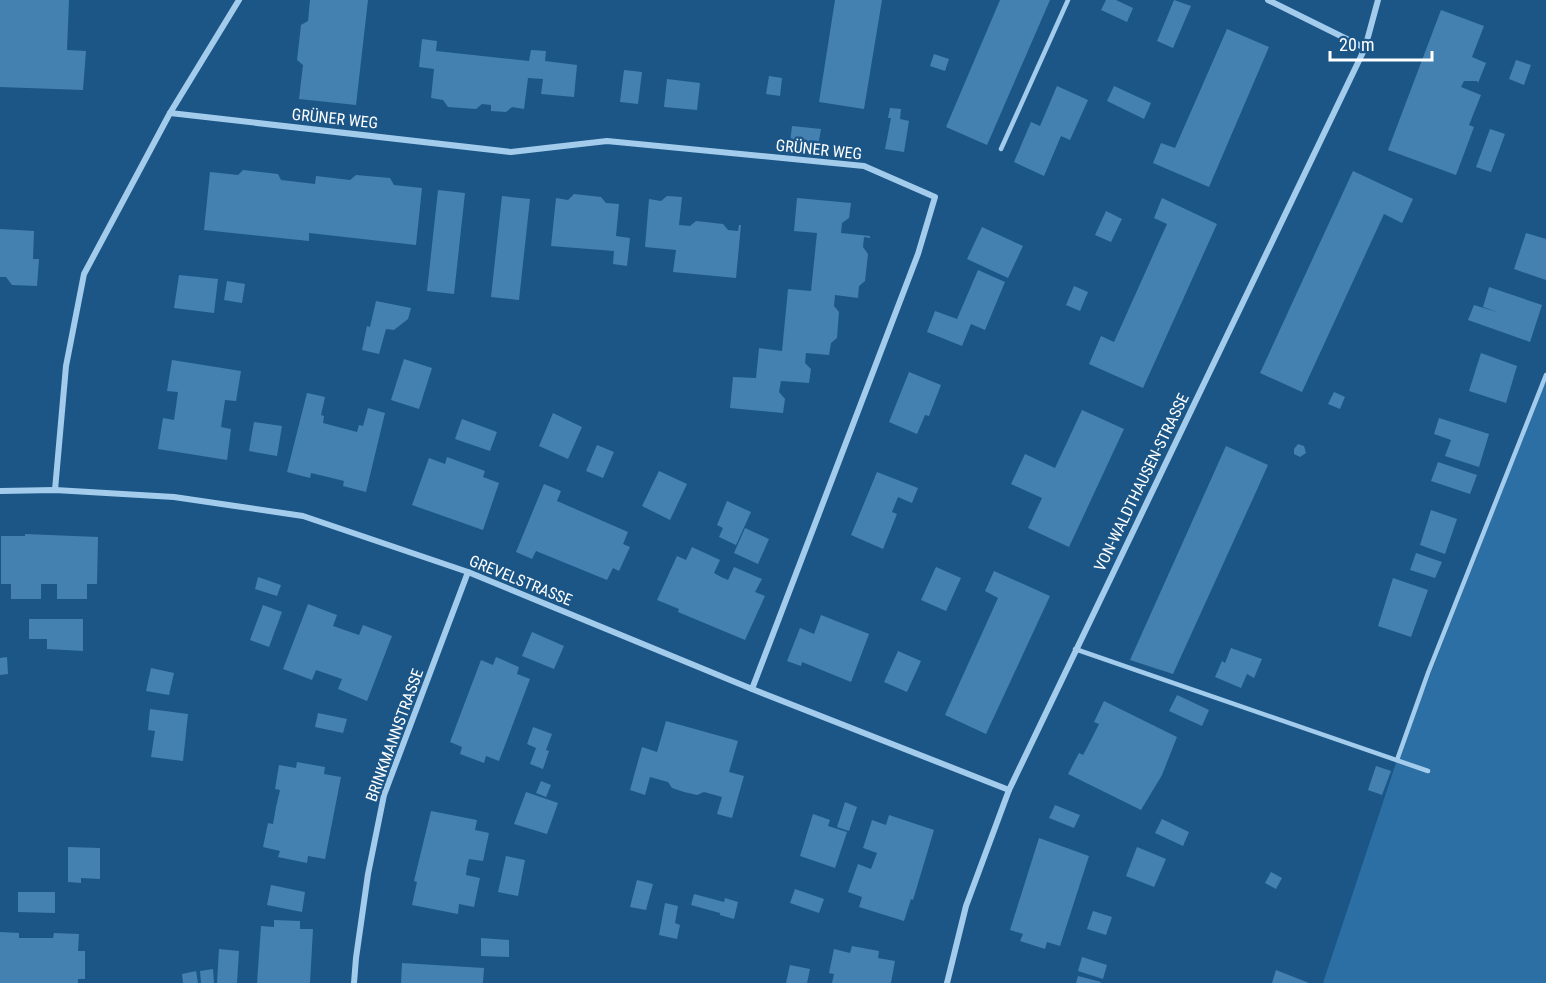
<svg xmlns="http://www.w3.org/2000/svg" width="1546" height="983" viewBox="0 0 1546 983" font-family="'Roboto Condensed',sans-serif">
<rect width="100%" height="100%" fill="#1b5687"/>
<path fill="#2b6fa4" d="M1546,378V983H1323L1397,760Z"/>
<g fill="#4480b0">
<path d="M0,0H69L67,50L86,51L83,90L0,87Z"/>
<path d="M310,0H368L356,105L299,99L303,65L297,60L301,25L308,21Z"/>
<path d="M835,0H882L864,109L819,102Z"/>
<path d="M1000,0H1050L987,145L946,127Z"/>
<path d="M1106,0H1116L1133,8L1127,22L1101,10Z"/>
<path d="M1174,0L1191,6L1173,48L1157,41Z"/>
<path d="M1441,10L1484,26L1472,57L1486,63L1478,83L1477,81H1464L1461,87L1481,95L1469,125L1474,127L1456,175L1388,150Z"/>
<path d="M1227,29L1269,47L1209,187L1153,163L1161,143L1175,148Z"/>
<path d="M422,39L437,41L436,51L529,61L531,50L546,51L545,61L577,65L574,97L541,94L543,79L528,78L524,109L512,107L506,112L491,111V105L482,104L476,109L448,107L443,100L431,98L434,69L419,67Z"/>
<path d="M934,54L949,59L945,71L930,66Z"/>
<path d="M1516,60L1531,65L1524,85L1509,79Z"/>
<path d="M624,70L642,72L638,104L620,102Z"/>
<path d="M769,76L782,78L780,96L766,94Z"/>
<path d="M667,79L700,83L697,110L664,107Z"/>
<path d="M1057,86L1088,100L1070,140L1061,136L1044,176L1014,162L1031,122L1040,126Z"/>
<path d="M1114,86L1151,103L1144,119L1107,101Z"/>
<path d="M890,108L901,109L900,119L909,121L904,152L885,149L891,118H888Z"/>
<path d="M792,126L821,129L818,147L790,144Z"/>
<path d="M1490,129L1505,134L1491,172L1476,167Z"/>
<path d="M243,170L278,174L281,180L315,184L316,176L350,180L356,175L390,178L394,185L422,188L416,245L309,233V241L204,230L210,172L238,175Z"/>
<path d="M1353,171L1413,199L1402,223L1384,214L1302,392L1260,373Z"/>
<path d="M438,190L465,193L454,294L427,291Z"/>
<path d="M574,194L601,197L606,203L619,204L616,236L630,238L627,266L613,264L614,251L551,246L556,198L568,200Z"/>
<path d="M502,196L530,199L519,300L491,297Z"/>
<path d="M667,196L682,197L679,225L690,226L696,221L723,224L728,230L738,231L739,225H741L736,278L673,272L676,250L645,247L649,199L661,201Z"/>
<path d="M797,198L851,203L849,218L842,223L841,233L870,236V238L864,237L863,247L868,254L865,281L859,286L858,298L835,295L834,306L839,312L837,338L831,343L829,355L806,353L805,363L811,369L809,383L781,381L779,392L785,399L783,413L730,408L733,377L756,378L759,348L782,351L788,289L811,291L817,233L794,231Z"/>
<path d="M1162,198L1217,224L1143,388L1089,364L1101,336L1114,342L1167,224L1154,218Z"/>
<path d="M1106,211L1122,219L1111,242L1095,235Z"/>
<path d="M982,227L1023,246L1008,278L967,259Z"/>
<path d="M0,229L34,231L33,259H39L37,286L12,285L6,277H0Z"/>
<path d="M1526,233L1546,239V280L1514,269Z"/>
<path d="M978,270L1005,282L985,330L971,324L962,346L927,332L935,311L957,319Z"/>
<path d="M179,275L218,279L214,313L174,308Z"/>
<path d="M227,281L245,284L242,303L224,300Z"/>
<path d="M1074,286L1088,292L1080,311L1066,305Z"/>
<path d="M1489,287L1542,305L1530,342L1468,320L1474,305L1500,313L1483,307Z"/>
<path d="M376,301L411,308L408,319L394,330L386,329L379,354L362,350L367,326L370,327Z"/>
<path d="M1481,353L1517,366L1506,403L1469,391Z"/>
<path d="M404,359L432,368L419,409L391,400Z"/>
<path d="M172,360L241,371L236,401L225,400L221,427L231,429L227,460L158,449L163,418L174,420L178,392L167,391Z"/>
<path d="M909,372L941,385L929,416L925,415L917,434L889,422Z"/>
<path d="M1334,392L1345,397L1340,409L1328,404Z"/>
<path d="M307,393L325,397L321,415L324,416L323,423L357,432L359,425L363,426L368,408L385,413L366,492L343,486L344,481L328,477L311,473L310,478L287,472Z"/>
<path d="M1082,410L1124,429L1069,547L1028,528L1042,498L1011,484L1025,454L1055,468Z"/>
<path d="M553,413L582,427L568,459L539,446Z"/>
<path d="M1439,418L1489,434L1479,467L1445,456L1451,440L1434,434Z"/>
<path d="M462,419L497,432L490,451L455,439Z"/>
<path d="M254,422L282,426L277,456L249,451Z"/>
<path d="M1298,444L1304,446L1306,453L1300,457L1294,454V449Z"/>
<path d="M597,445L614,452L603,478L586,471Z"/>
<path d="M1226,446L1268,465L1255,494L1173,674L1130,660Z"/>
<path d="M447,457L485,471L483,477L499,483L483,530L412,505L429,458L445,464Z"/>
<path d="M1438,462L1477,475L1470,494L1431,481Z"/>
<path d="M659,471L687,484L670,520L642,506Z"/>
<path d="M877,472L918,488L912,503L898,497L892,512L897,514L883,549L851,535Z"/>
<path d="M544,484L561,491L557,501L628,532L623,544L630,547L619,571L613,568L607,580L536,551L532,559L516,552Z"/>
<path d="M727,501L751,512L736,545L719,537L723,528L717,525Z"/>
<path d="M1431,510L1457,519L1445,554L1420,545Z"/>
<path d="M745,528L769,539L758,564L734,553Z"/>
<path d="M25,534L98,537L97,584H87V599H57V584H41V599H11V584H1V536H25Z"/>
<path d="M692,547L720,560L714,573L721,577L728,580L734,567L762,579L755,592L765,596L745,640L678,612L679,609L657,600L677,556L686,560Z"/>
<path d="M1416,553L1442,562L1435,578L1410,570Z"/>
<path d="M936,567L961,578L946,611L921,600Z"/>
<path d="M994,571L1050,596L986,734L945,715L998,598L985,591Z"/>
<path d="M258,577L281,585L277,596L255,589Z"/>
<path d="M1393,578L1428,590L1411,637L1378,626Z"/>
<path d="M308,604L337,615L333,626L359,635L363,625L392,636L367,701L338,689L342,679L316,670L312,680L283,669Z"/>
<path d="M263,605L282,612L269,647L250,640Z"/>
<path d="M821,615L869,634L851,682L802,662L801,666L787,661L800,628L814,634Z"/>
<path d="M29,619H83V651L47,649V639H29Z"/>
<path d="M532,632L564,646L554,669L522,656Z"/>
<path d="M1231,648L1262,659L1254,678L1247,674L1241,688L1215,677L1222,661L1225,663Z"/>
<path d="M898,651L921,661L907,692L884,682Z"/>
<path d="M7,657L8,674L0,675V658Z"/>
<path d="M496,657L519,667L517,674L530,679L499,761L486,756L484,763L460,754L462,747L450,742L481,660L493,665Z"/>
<path d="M151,668L174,673L169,695L146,691Z"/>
<path d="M1177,695L1209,710L1202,726L1169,711Z"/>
<path d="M1104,701L1177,737L1162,775L1141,810L1068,774L1079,753L1083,755L1091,740L1099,724L1094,722Z"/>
<path d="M150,709L188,714L183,761L151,757L155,731L148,730Z"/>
<path d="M318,713L347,719L343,733L315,727Z"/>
<path d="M666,721L738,741L729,772L744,776L732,818L717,814L722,797L704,792L697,795L684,792L672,788L668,782L650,777L645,795L630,790L642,747L657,752Z"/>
<path d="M533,727L552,734L546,750L549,751L543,769L530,764L536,748L527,744Z"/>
<path d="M297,762L325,767L324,774L341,777L325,859L308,856L307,863L278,857L280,851L263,847L268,823L273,824L276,807L280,790L275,789L279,765L296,768Z"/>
<path d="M1376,766L1391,771L1382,795L1368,790Z"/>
<path d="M541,781L551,785L546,797L536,793Z"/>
<path d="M526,792L558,803L547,834L514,824Z"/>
<path d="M845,802L857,807L849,831L837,827Z"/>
<path d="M1055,805L1080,815L1074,828L1049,818Z"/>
<path d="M431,811L477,820L475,830L489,833L483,861L469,859L467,867L466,875L480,878L474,907L459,904L458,914L412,905L417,882L414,881Z"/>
<path d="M813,814L830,820L828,826L847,832L835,868L800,856Z"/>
<path d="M889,815L934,830L913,900L911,899L904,921L859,907L862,897L848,892L858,864L871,869L877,853L863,848L872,820L886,825Z"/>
<path d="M1162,819L1189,832L1183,846L1155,833Z"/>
<path d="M1039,838L1089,856L1060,946L1047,942L1045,949L1020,941L1023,934L1010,930Z"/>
<path d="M68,847L100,848V879L81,878V883L68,882Z"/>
<path d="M1137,847L1166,859L1154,887L1126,876Z"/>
<path d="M506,856L525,860L518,896L498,892Z"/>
<path d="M1271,872L1282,878L1276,889L1265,883Z"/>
<path d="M637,880L653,884L646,910L630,907Z"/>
<path d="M271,885L305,892L302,912L267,905Z"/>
<path d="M795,889L824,899L819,913L790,903Z"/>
<path d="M18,892H55V913L18,912Z"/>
<path d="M694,894L724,902L725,898L738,902L734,919L720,915V913L691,905Z"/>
<path d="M665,903L678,906L675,923L680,925L677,939L659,935Z"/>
<path d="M1093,911L1112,917L1106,935L1087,929Z"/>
<path d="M274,920L300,921V929H313L310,983H257L261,926L274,927Z"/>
<path d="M0,932L19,933V938H53L54,933L79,934L78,951H85V979H78V983H0Z"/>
<path d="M481,938L509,940V957L481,956Z"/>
<path d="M852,946L879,951L878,958L895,961L891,983H832L834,974L829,973L834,949L850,953Z"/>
<path d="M219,949L239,951L237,983H217Z"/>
<path d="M1082,957L1107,965L1103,979L1078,971Z"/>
<path d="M402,963L484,968L483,983H401Z"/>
<path d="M790,965L810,969L807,983H786Z"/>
<path d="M213,969L214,983H201L200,971Z"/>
<path d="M1276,970L1309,983H1272Z"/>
<path d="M196,971L198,983H183L182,974Z"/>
<path d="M1078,976L1101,982L1100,983H1076Z"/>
</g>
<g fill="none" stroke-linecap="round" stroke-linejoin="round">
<g stroke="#a3ccec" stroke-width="4.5">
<path d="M1001,149L1068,0"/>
<path d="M1075,649L1428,771"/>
<path d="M1397,760L1428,673L1546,375"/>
</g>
<g stroke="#a3ccec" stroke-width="6">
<path d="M1268,0L1365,48"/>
<path d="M170,113L511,152L607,141L864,166L935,197L918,254L752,689"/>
<path d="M55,490L66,366L84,274L170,113L239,0"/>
<path d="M0,491L55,490L174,497L303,516L468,572L752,689L1009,790"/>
<path d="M354,983L356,958L368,874L384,795L468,572"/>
<path d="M947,983L966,906L1009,790L1365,48L1378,0"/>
</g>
</g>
<g text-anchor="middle" stroke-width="5" stroke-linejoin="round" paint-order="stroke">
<g font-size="16" fill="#fff" stroke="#1b5687">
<text transform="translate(335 118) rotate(6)" y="6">GRÜNER WEG</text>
<text transform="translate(819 149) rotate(6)" y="6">GRÜNER WEG</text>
<text transform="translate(1141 482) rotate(-64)" y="6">VON-WALDTHAUSEN-STRASSE</text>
<text transform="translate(521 580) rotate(22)" y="6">GREVELSTRASSE</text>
<text transform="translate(394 735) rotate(-70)" y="6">BRINKMANNSTRASSE</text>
</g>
</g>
<path d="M1330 51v9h102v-9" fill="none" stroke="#ffffff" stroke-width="3"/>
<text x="1339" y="51" font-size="18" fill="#ffffff" stroke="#1b5687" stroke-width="4.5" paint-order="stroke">20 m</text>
</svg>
